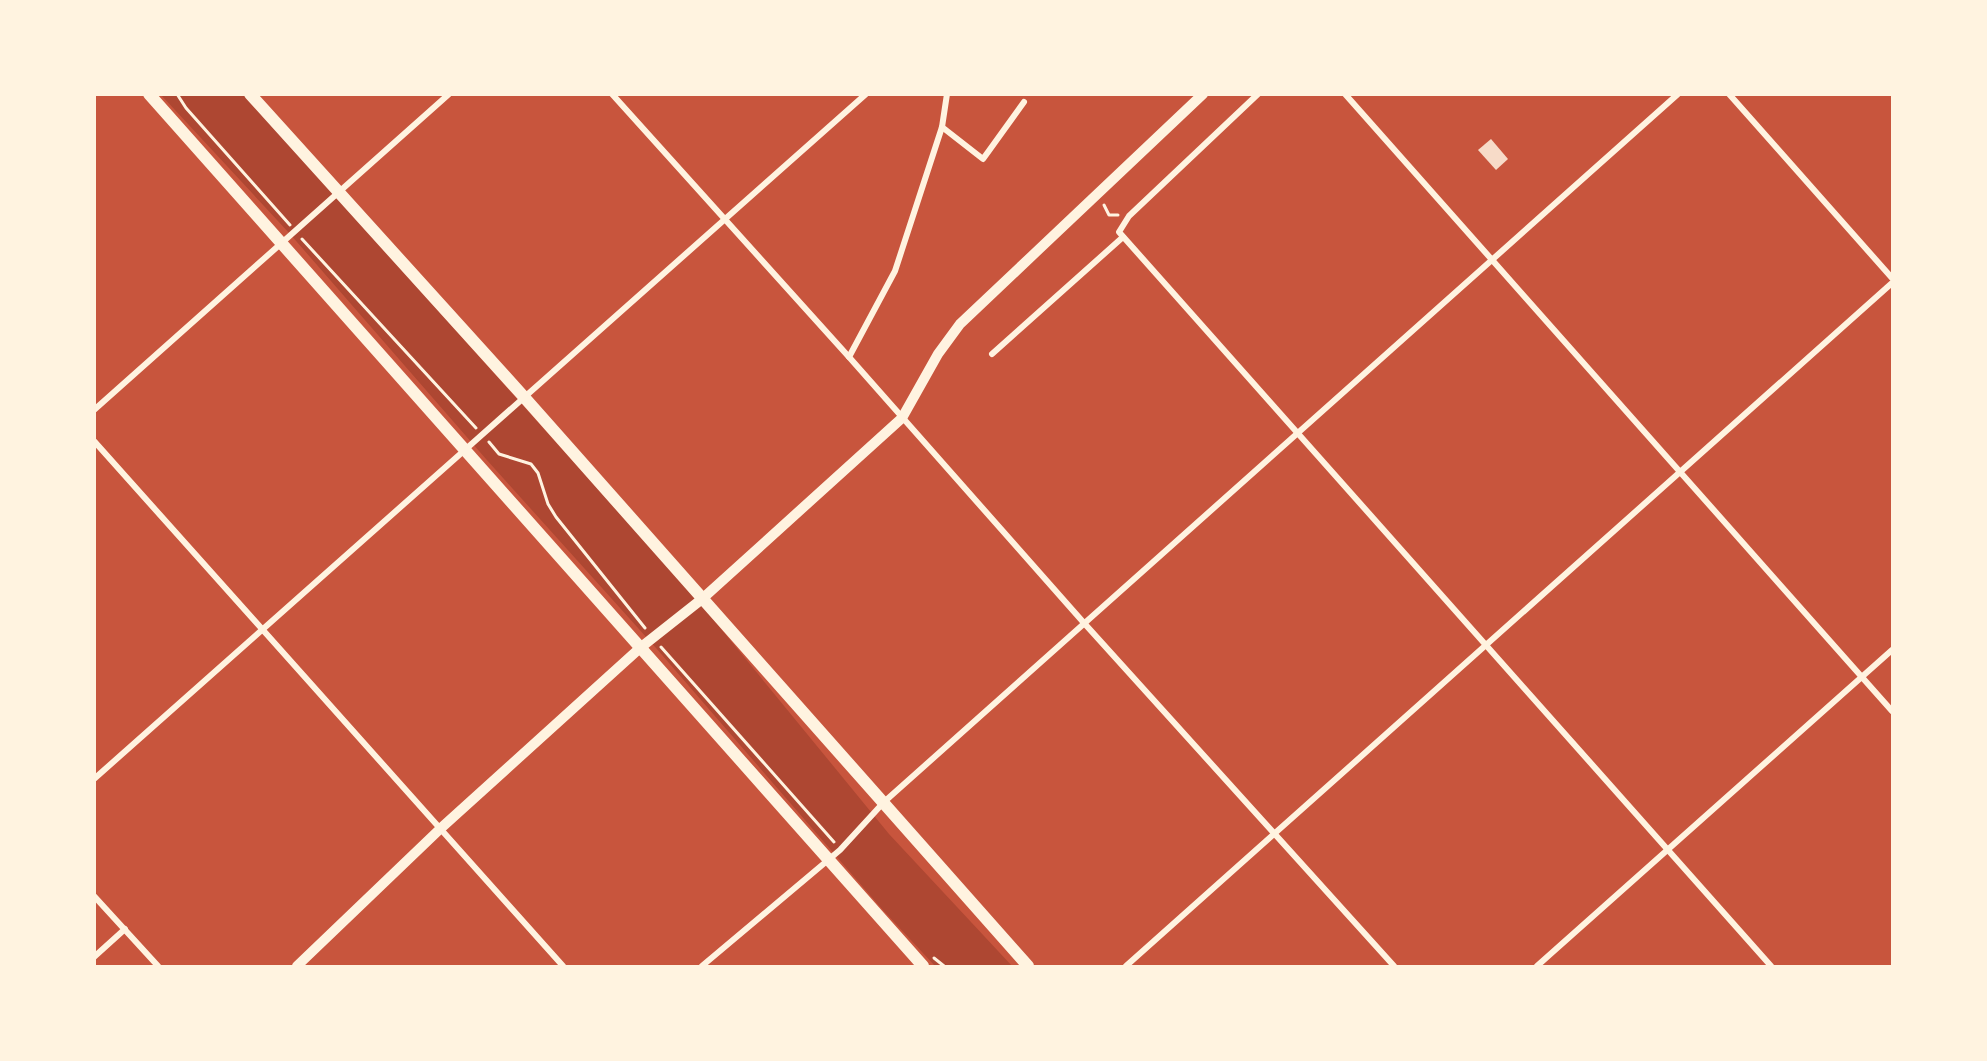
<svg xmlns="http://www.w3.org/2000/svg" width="1987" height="1061" viewBox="0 0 1987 1061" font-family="'Nunito Sans',sans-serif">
<rect width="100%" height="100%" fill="#c8553d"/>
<path fill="#ae4732" d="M161,95H245L699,602L889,834L1012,966H935L882,909L656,648L486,459L290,234Z"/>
<path fill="#f7dbc8" d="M1491,139L1508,159L1496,170L1478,150Z"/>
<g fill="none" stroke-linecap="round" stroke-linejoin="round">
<g stroke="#fff3e0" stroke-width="3">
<path d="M177,94L186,108L290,225"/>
<path d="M1104,205L1109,215H1118"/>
<path d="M302,239L476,428"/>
<path d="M489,442L499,454L531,464L538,473L548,504L556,517L645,628"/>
<path d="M661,647L834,842"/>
<path d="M934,958L944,966"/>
</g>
<g stroke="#fff3e0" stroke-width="6">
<path d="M612,94L849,357L1084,623L1394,966"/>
<path d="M1258,94L1129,216L1119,232L1771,966"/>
<path d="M1345,94L1892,711"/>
<path d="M1729,94L1892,278"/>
<path d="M942,127L983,159L1024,102"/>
<path d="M992,354L1123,237"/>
<path d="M849,357L895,271L942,127L947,94"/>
<path d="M94,410L449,94"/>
<path d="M94,441L563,966"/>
<path d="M94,779C350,549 610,324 866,94"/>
<path d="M94,896L158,966"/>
<path d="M94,957L125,929"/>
<path d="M702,966L840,850L884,802L1678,94"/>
<path d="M1126,966L1892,283"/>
<path d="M1537,966L1892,650"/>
</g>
<path stroke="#fff3e0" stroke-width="10" d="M297,966L440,829L640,648L702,599L902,418L938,354L960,324L1203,94"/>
<g stroke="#fff3e0" stroke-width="12">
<path d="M149,94L923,966"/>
<path d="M250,94L524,397L1028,966"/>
</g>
</g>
<rect width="1987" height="1061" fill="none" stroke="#fff3e0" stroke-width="192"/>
</svg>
